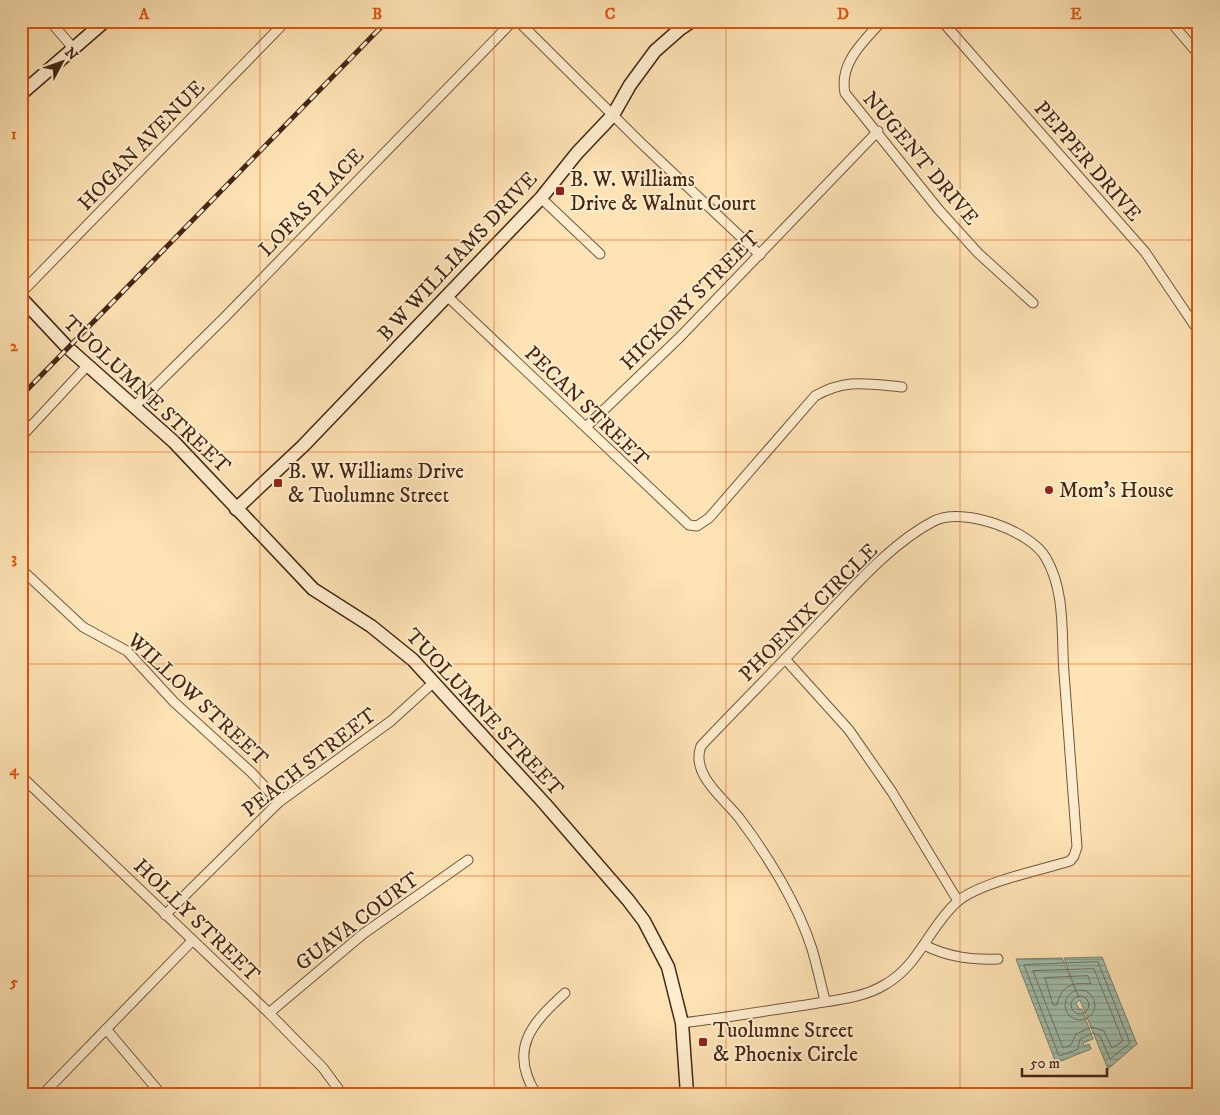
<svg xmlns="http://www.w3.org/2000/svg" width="1220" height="1115" viewBox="0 0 1220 1115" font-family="'IM FELL DW Pica',serif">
<defs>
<pattern id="water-rules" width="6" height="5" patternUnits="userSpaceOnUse" patternTransform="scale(1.25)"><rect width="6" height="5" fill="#a0beac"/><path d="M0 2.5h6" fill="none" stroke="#849a8b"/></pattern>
</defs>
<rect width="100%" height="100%" fill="#fee3b4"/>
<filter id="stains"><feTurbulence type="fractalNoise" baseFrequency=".004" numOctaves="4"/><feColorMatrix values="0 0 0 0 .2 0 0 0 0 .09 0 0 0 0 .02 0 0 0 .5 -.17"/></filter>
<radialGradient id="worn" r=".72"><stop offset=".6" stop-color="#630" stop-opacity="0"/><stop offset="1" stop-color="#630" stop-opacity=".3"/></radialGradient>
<path fill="url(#water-rules)" stroke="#7c8270" d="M1102,957L1137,1044L1108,1069L1080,1000L1076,1003L1079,1009H1082L1093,1039L1083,1043L1084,1046L1089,1044L1091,1049L1056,1063L1016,959L1062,958L1079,998L1064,958Z"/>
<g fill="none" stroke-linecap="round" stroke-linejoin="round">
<g stroke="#727260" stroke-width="1">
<path d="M1098,962L1130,1043L1110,1059L1100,1036L1093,1033L1080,1039L1078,1049L1059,1056L1024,965Z"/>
<path d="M1094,969L1123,1041L1112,1048L1104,1031L1092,1027L1076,1034L1071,1045L1063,1048L1033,971Z"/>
<path d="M1088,976L1091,984C1073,982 1061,985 1057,1005H1053L1045,978Z"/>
<circle cx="1080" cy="1005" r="15"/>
<circle cx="1080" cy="1005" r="9"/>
</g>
<defs>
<g id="street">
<path d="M50,21L73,48"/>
<path d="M518,21L640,142L760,255"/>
<path d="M882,21C863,42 839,63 845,93L939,210L978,253L1033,303"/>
<path d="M942,21L1145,252L1199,332"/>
<path d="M1170,21L1199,55"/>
<path d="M541,198L600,254"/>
<path d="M21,293L286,21"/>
<path d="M447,296L689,525L697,526L709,518L815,396C846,378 868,384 902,387"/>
<path d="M134,407L225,317L513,21"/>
<path d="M586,427L680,337L878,131"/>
<path d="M21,437L87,366"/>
<path d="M21,569L83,627L127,651L174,702L252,773L279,802"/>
<path d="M785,659L849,730L892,792L958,901"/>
<path d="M21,776L269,1013L323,1068L342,1094"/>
<path d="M165,915L279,802L391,721L434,682"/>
<path d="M924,945C948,957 971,960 998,959"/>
<path d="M269,1013L363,934L468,860"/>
<path d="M682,1023C724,1018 765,1011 806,1005C833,1000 862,999 886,984C919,965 929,927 957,902C978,883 1041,870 1070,861L1074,856L1077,847C1073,789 1068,731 1064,673C1061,635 1066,593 1046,558C1031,531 963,506 934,521C891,543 852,589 819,623C780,665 740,705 701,746C690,775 725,799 740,819C768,856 798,905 812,949C817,966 821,984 825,1001"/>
<path d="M106,1029L161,1094"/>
<path d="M43,1094L192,941"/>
<path d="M536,1094C508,1049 532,1023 565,993"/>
</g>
<g id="secondary">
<path d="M21,94L105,21"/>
<path d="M21,298L67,347L174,442L313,589L371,626L413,660L545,804L628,900L644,921L668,967L682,1023L687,1094"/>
<path d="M236,509L303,446L541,198L577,153L613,115L630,85L655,51L680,29L692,21"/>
</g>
</defs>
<use href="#street" stroke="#73563d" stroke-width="11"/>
<use href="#secondary" stroke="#452715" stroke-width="15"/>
<use href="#street" stroke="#feedce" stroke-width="9"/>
<use href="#secondary" stroke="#feedce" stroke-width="12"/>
<defs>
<path id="rail" d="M21,396L387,21"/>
</defs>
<use href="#rail" stroke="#452715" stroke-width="5"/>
<use href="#rail" stroke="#feedce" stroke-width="3" stroke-dasharray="9" stroke-linecap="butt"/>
</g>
<path fill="none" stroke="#e0560c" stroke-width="1" stroke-opacity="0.55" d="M260,21V1094M494,21V1094M726,21V1094M960,21V1094M21,240H1199M21,452H1199M21,664H1199M21,876H1199"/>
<g fill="#8f2418" stroke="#feedce" stroke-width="2">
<rect x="555" y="186" width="10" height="10" rx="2.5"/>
<rect x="273" y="478" width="10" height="10" rx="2.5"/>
<circle cx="1049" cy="490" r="5"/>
<rect x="698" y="1037" width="10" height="10" rx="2.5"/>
</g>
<g text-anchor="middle" stroke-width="4" stroke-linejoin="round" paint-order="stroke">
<g font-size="21" fill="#452715" stroke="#feedce">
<text transform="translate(141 145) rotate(-46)" y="7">HOGAN AVENUE</text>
<text transform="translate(921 158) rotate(50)" y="7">NUGENT DRIVE</text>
<text transform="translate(1088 161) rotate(49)" y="7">PEPPER DRIVE</text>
<text transform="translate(311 202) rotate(-46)" y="7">LOFAS PLACE</text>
<text transform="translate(457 256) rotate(-47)" y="7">B W WILLIAMS DRIVE</text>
<text transform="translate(690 300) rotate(-45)" y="7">HICKORY STREET</text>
<text transform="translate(147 394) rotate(43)" y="7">TUOLUMNE STREET</text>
<text transform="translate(587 406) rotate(44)" y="7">PECAN STREET</text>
<text transform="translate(808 612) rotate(-45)" y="7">PHOENIX CIRCLE</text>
<text transform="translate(198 699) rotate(43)" y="7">WILLOW STREET</text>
<text transform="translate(485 712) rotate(47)" y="7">TUOLUMNE STREET</text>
<text transform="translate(309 762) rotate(-38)" y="7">PEACH STREET</text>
<text transform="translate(197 920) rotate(44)" y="7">HOLLY STREET</text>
<text transform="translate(357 921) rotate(-37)" y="7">GUAVA COURT</text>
</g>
<g font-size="21" fill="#452715" stroke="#feedce" text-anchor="start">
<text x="570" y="186">B. W. Williams<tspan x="570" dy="24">Drive &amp; Walnut Court</tspan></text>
<text x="288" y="478">B. W. Williams Drive<tspan x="288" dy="24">&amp; Tuolumne Street</tspan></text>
<text x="1059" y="497">Mom’s House</text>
<text x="713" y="1037">Tuolumne Street<tspan x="713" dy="24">&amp; Phoenix Circle</tspan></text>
</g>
</g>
<rect width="1220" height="1115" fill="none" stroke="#fee3b4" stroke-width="55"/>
<g transform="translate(62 62) rotate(49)" stroke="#feedce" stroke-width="4" paint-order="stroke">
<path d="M0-4L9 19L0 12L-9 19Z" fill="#452715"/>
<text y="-8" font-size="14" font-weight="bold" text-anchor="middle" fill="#452715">N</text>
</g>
<path d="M1022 1068v8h85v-8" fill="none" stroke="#452715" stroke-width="2.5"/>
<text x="1030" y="1068" font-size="15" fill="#452715" stroke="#feedce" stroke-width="4" paint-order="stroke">50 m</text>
<rect x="28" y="28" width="1164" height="1060" fill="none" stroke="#e0560c" stroke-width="2"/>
<g font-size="16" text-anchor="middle" font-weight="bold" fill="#e0560c">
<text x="144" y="19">A</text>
<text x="377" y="19">B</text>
<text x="610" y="19">C</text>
<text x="843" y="19">D</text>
<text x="1076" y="19">E</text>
<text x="14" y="139">1</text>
<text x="14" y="351">2</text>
<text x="14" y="563">3</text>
<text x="14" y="775">4</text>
<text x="14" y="987">5</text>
</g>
<rect width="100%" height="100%" filter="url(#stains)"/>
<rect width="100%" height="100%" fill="url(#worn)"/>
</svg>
